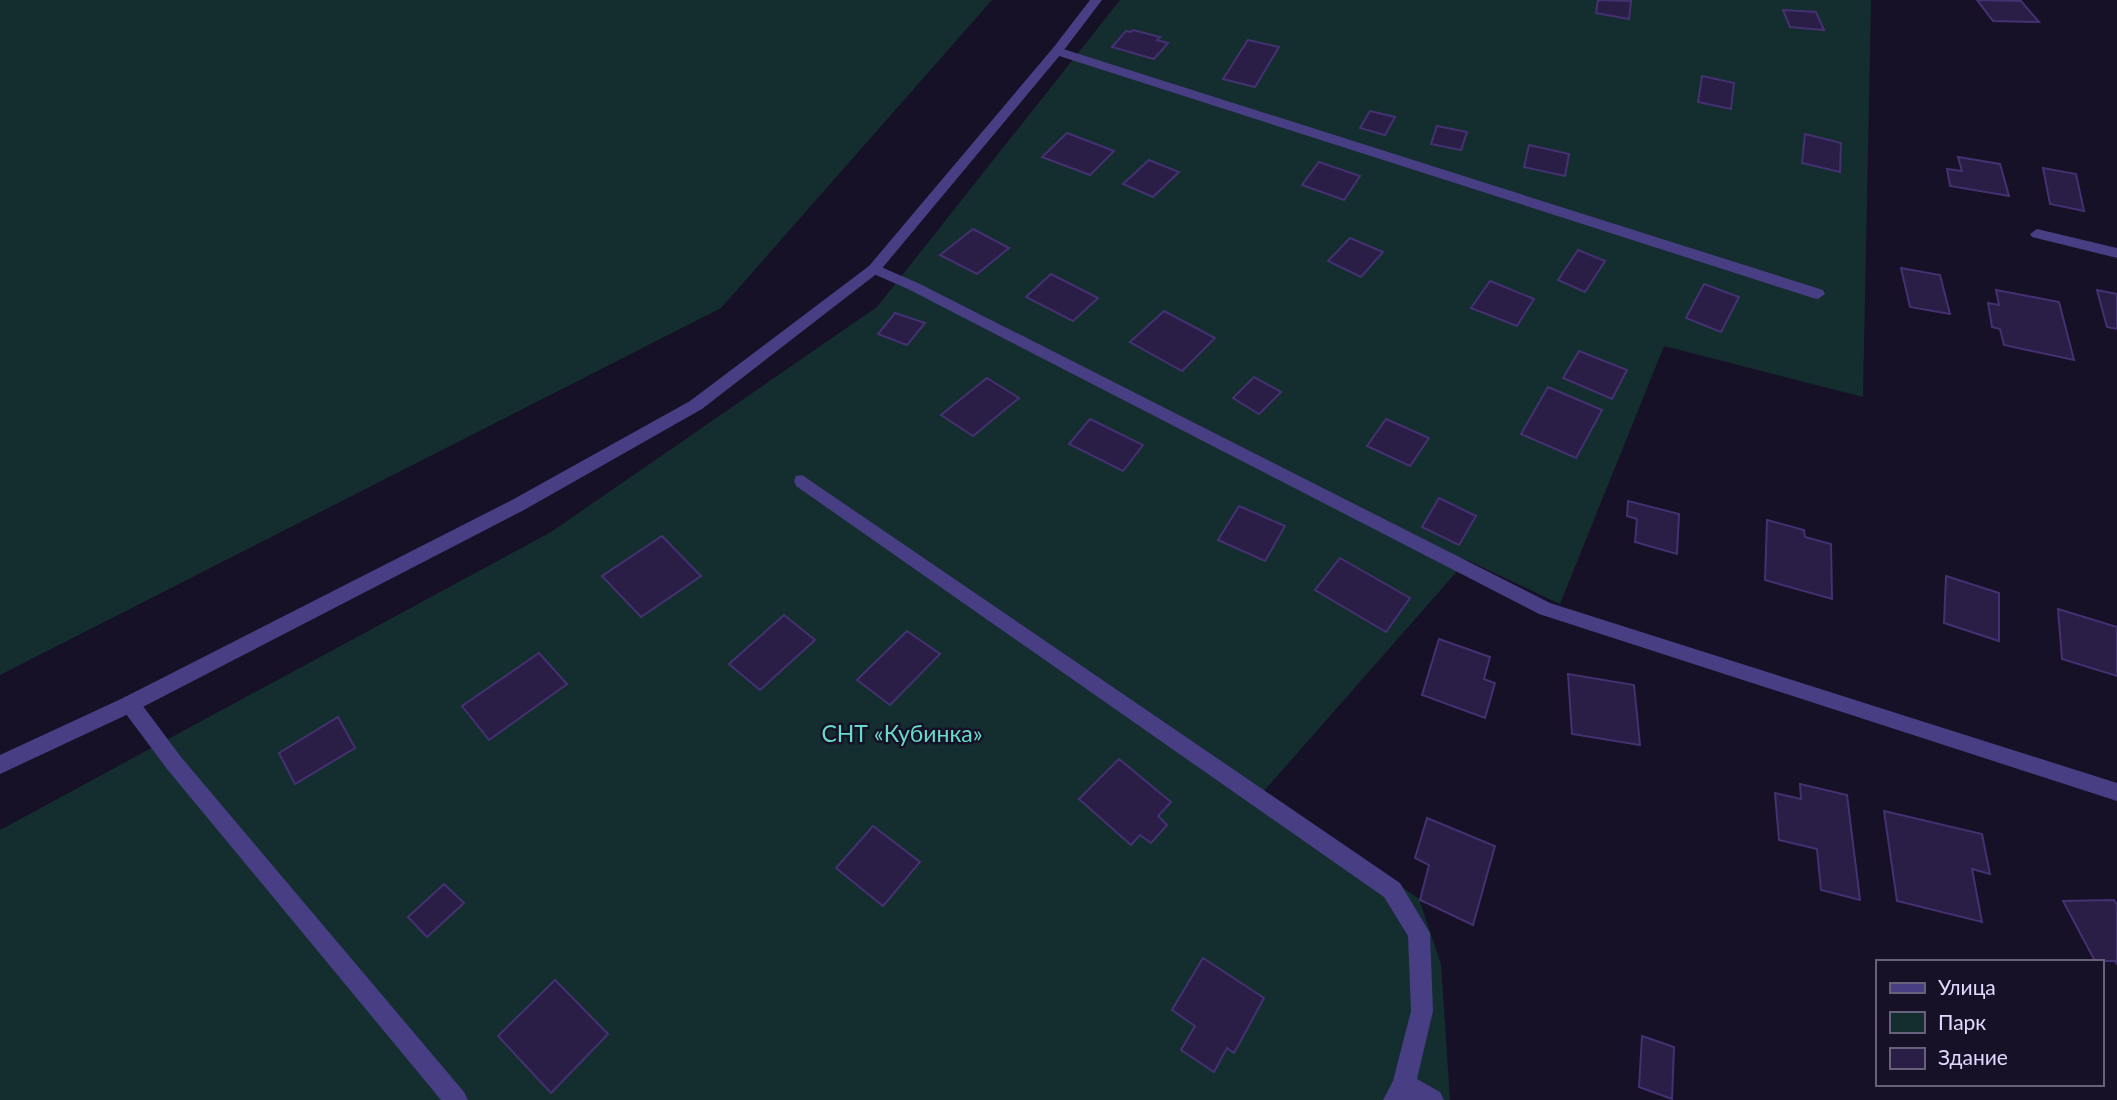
<svg xmlns="http://www.w3.org/2000/svg" width="2117" height="1100" viewBox="0 0 2117 1100" font-family="Lato,sans-serif">
<rect width="100%" height="100%" fill="#161126"/>
<g fill="#142e30">
<path d="M0,0H992L721,308L0,675Z"/>
<path d="M1120,0H1871L1863,397L1664,346L1560,604L1467,560L1264,791L1419,899L1441,964L1450,1100H0V830L551,532L877,307Z"/>
</g>
<g fill="#2a1d46" stroke="#443171" stroke-width="2">
<path d="M1598,0L1631,1L1629,19L1596,13Z"/>
<path d="M1977,0L2021,1L2039,22L1993,21Z"/>
<path d="M1783,10L1816,12L1824,30L1790,27Z"/>
<path d="M1133,30L1160,37L1157,40L1168,43L1154,59L1112,47L1126,31L1131,32Z"/>
<path d="M1248,40L1279,47L1255,87L1223,79Z"/>
<path d="M1702,76L1734,83L1731,109L1698,102Z"/>
<path d="M1370,111L1395,117L1385,135L1360,128Z"/>
<path d="M1437,126L1467,132L1461,150L1431,144Z"/>
<path d="M1067,133L1114,151L1090,175L1042,157Z"/>
<path d="M1805,134L1841,143L1840,172L1802,163Z"/>
<path d="M1529,145L1569,154L1565,176L1524,167Z"/>
<path d="M1958,157L2000,164L2009,196L1950,186L1947,169L1962,171Z"/>
<path d="M1149,160L1179,172L1153,197L1123,184Z"/>
<path d="M1319,162L1360,176L1344,200L1302,185Z"/>
<path d="M2043,168L2076,174L2084,211L2050,204Z"/>
<path d="M973,229L1009,248L977,274L940,255Z"/>
<path d="M1350,238L1383,252L1361,277L1328,261Z"/>
<path d="M1578,250L1605,261L1585,292L1558,280Z"/>
<path d="M1901,268L1940,275L1950,314L1910,307Z"/>
<path d="M1051,274L1098,298L1073,321L1026,297Z"/>
<path d="M1490,281L1534,299L1517,326L1471,308Z"/>
<path d="M1704,284L1739,297L1721,332L1686,318Z"/>
<path d="M1996,290L2059,302L2074,360L2004,345L2000,329L1992,327L1988,303L1999,305Z"/>
<path d="M2097,290L2117,294V329L2107,327Z"/>
<path d="M1164,311L1215,338L1182,371L1130,342Z"/>
<path d="M895,313L925,323L907,345L878,334Z"/>
<path d="M1579,351L1627,370L1612,399L1563,378Z"/>
<path d="M1254,377L1281,392L1259,414L1233,398Z"/>
<path d="M987,378L1019,398L973,436L941,415Z"/>
<path d="M1548,387L1602,410L1576,458L1521,434Z"/>
<path d="M1090,419L1143,445L1123,471L1069,444Z"/>
<path d="M1386,419L1429,438L1410,466L1367,446Z"/>
<path d="M1439,498L1476,516L1459,545L1422,527Z"/>
<path d="M1628,501L1679,514L1677,554L1635,542L1637,519L1627,516Z"/>
<path d="M1239,506L1285,526L1265,561L1218,540Z"/>
<path d="M1767,520L1804,530L1805,537L1831,544L1832,599L1765,580Z"/>
<path d="M662,536L701,576L641,617L602,576Z"/>
<path d="M1340,558L1410,598L1386,632L1315,590Z"/>
<path d="M1946,576L1999,593V641L1944,623Z"/>
<path d="M2058,609L2117,627V676L2062,659Z"/>
<path d="M784,615L815,640L760,690L729,664Z"/>
<path d="M907,631L940,654L890,705L857,680Z"/>
<path d="M1439,639L1490,657L1484,679L1495,683L1485,718L1422,695Z"/>
<path d="M539,653L567,684L489,740L462,706Z"/>
<path d="M1568,674L1634,685L1640,745L1572,734Z"/>
<path d="M338,717L355,748L295,784L279,753Z"/>
<path d="M1119,759L1171,802L1158,816L1167,825L1151,843L1140,835L1131,845L1079,799Z"/>
<path d="M1800,784L1847,795L1860,900L1821,890L1817,849L1779,840L1775,793L1801,799Z"/>
<path d="M1884,811L1982,834L1990,874L1972,869L1982,922L1897,901Z"/>
<path d="M1427,818L1495,846L1473,925L1420,900L1429,865L1415,858Z"/>
<path d="M873,826L920,862L883,906L836,868Z"/>
<path d="M444,884L464,903L427,937L408,917Z"/>
<path d="M2114,900L2117,905V964L2115,961H2095L2063,901Z"/>
<path d="M1203,958L1264,998L1234,1053L1227,1048L1214,1072L1181,1050L1195,1026L1172,1010Z"/>
<path d="M555,980L608,1034L551,1093L498,1036Z"/>
<path d="M1642,1036L1674,1047L1672,1099L1639,1087Z"/>
</g>
<g fill="none" stroke-linecap="round" stroke-linejoin="round">
<g fill="#473e83" fill-rule="evenodd">
<path d="M1057,47L1823,290L1825,294L1818,299L1813,298L1053,54V48Z"/>
<path d="M2037,229L2117,248V258L2032,237L2030,234Z"/>
<path d="M874,264L918,283L1550,603L2117,783V801L1539,614L908,289L869,272L867,269L869,266Z"/>
<path d="M802,475L1400,883L1430,933L1433,1011L1417,1079L1440,1092L1444,1100H1383L1393,1081L1411,1011L1408,936L1384,897L796,486L794,481L796,476Z"/>
</g>
<path fill="#473e83" fill-rule="evenodd" d="M130,695L137,698L181,757L464,1092L468,1100H441L167,769L123,710L120,704L123,698Z"/>
<path fill="#473e83" fill-rule="evenodd" d="M1090,0H1102L1061,54L879,272L702,409L524,510L137,710L0,774V755L123,698L512,500L690,401L869,266L1053,48Z"/>
</g>
<g text-anchor="middle" stroke-width="5" stroke-linejoin="round" paint-order="stroke">
<g font-size="23" fill="#66dbc9" stroke="#161126">
<text x="902" y="742">СНТ «Кубинка»</text>
</g>
</g>
<rect x="1876" y="960" width="228" height="126" fill="#161126" stroke="#67617c" stroke-width="2"/>
<rect x="1890" y="983" width="35" height="10" fill="#473e83" stroke="#67617c" stroke-width="2"/>
<text x="1938" y="995" font-size="21" fill="#e0d8fd">Улица</text>
<rect x="1890" y="1012" width="35" height="21" fill="#142e30" stroke="#67617c" stroke-width="2"/>
<text x="1938" y="1030" font-size="21" fill="#e0d8fd">Парк</text>
<rect x="1890" y="1048" width="35" height="21" fill="#2a1d46" stroke="#67617c" stroke-width="2"/>
<text x="1938" y="1065" font-size="21" fill="#e0d8fd">Здание</text>
</svg>
